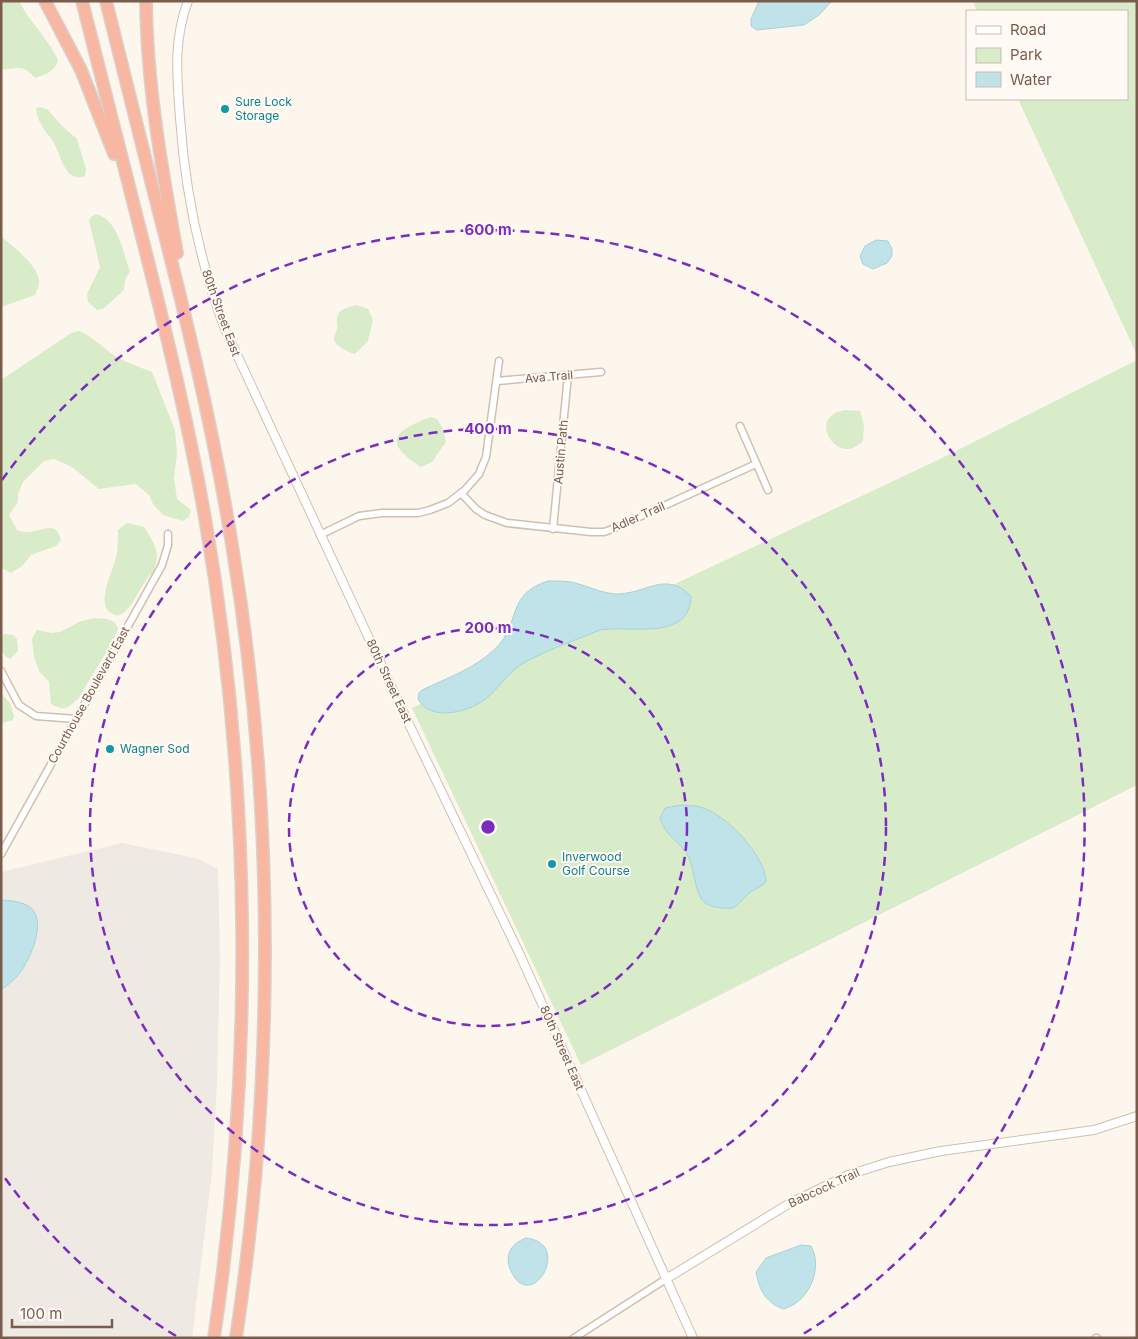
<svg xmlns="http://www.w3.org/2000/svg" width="1138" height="1339" viewBox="0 0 1138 1339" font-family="Inter,sans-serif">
<rect width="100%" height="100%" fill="#fdf6ec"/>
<path fill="#efe9e4" d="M122,843L196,858L218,869L220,957L217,1083L212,1172L192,1338H1V872Z"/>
<g fill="#d8ecc9">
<path d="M1,1H19C30,23 48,38 58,60C55,72 46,74 35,78C24,64 17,68 1,70Z"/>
<path d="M973,1H1137V355L1018,99H1127V11H977Z"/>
<path d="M39,107L47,109L63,127L77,139L86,169L85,176C65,184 61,155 54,143C50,136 44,131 41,124C38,120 37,114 36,109Z"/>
<path d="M96,214C118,219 123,253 130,271L125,280L124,290L103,309L97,310L88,302L87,294L100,267L89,221L91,217Z"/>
<path d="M1,236C13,247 41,267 39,284C39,287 36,292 35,295L1,307Z"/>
<path d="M357,305L368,309L373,320L368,341L355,354C348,352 333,346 334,337C334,336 337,330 337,329C338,326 336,321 337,317C339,308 350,307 357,305Z"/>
<path d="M79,331C90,334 104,349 115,356C127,363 140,367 152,372L175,430L177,453L174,478L177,499L191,510L189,517L183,521L163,515L153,504L149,495L136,484L99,489L72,467L54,459L44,461L23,482L18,494V502L9,515L17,530C21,531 25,533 30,532C42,531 56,520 61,540L56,546L31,555L22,566L11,573L2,568L1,566V380L71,333Z"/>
<path d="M1137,360V785L581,1065L412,708L940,459Z"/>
<path d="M845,410L860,411L864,425L863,441C859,444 855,448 849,449C830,451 811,416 845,410Z"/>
<path d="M431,417L437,419L443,429L446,442L432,462L421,467C382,442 393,431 431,417Z"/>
<path d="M127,523L144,527C149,535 156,545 157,555C157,558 156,567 154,570C153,573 149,576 147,579C140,587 128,618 116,615C91,609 115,568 117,553C118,546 118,537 118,530Z"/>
<path d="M95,618C106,619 115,618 118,629L113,641L78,699C67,709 64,711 51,704L49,682L39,671L34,657L32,639L37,630L52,633L60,632L81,621Z"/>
<path d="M5,634L13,635L17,639L18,651L10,659C0,654 1,646 1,636Z"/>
<path d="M1,693L10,703L14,716L13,720L3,723L1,722Z"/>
</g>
<g fill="#bfe3e8" stroke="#a5d3da">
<path d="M759,1H832L819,15L804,25L757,30L751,26V19Z"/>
<path d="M876,240L888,241L892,249V256L887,263L873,269L863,264L860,256L865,246Z"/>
<path d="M548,581C556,581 564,581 571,582C586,585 600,593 616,594C647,594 665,570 691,596C690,642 630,625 600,630C574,641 546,650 522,664C509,672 501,685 489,696C472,712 431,723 418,699L419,693L422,690C447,678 476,668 496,648C521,623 506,594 548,581Z"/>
<path d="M681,805C687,806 694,805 700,807C725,813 766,856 766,882L764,884L749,893L734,908C726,909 711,908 704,902C695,893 694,870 689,858C682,842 664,836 660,818L665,808Z"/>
<path d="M4,900C13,901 24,902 31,908C47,922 30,960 19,974C14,980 8,985 1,990V901Z"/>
<path d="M526,1238C574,1243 531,1315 511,1271C504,1256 510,1244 526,1238Z"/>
<path d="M801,1245L811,1246C824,1269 808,1303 783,1309C765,1302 759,1289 756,1272L766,1258Z"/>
</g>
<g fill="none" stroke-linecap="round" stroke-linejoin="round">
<defs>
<g id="minor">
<path d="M497,381L601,372"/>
<path d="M740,426L768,490"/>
<path d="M461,493L476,509L485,515L507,523L591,532H604L615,528L756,464"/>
<path d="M553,529L568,375"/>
<path d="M320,535L359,516L382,513H418L430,510L448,503L465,490L479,474L486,457L499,361"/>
<path d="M1,671L19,705L36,716L76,719"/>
<path d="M1,854L162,565L168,545V534"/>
<path d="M574,1338L666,1279"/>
<path d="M1096,1338H1097"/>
</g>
<g id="tertiary">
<path d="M188,1C173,41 177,76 180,118C185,191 199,260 225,329L407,720L520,955L693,1338"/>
<path d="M666,1279L790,1203L848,1175L889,1162L941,1151L1094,1130L1137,1116"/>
</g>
<g id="motorway">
<path d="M45,1L81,70L114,154"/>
<path d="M82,1C103,83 124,164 144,245C167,336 189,426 205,518C252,788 254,1066 214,1338"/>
<path d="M106,1C122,65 138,129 154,193C184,309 213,426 232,545C262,726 271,911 261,1094C257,1176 248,1257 236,1338"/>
<path d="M146,1C147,86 162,170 177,253"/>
</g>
</defs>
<use href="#minor" stroke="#d1beb0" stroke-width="9"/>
<use href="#tertiary" stroke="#d1beb0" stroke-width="10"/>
<use href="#motorway" stroke="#dad1cd" stroke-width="14"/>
<use href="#minor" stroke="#fff" stroke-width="6"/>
<use href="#tertiary" stroke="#fff" stroke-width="8"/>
<use href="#motorway" stroke="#f7b7a3" stroke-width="11"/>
</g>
<g fill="none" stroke="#7b2cbf" stroke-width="2.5" stroke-dasharray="9 6">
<circle cx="488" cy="827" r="199"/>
<circle cx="488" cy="827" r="398"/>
<path d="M176 1336A597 597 0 0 1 2 1174M2 480A597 597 0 1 1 800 1336"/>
</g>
<g fill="#0f9aa8" stroke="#fffaf3" stroke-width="2">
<circle cx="225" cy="109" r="5"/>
<circle cx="110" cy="749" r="5"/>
<circle cx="552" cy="864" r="5"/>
</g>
<g text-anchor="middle" stroke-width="4" stroke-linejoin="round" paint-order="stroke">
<g font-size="12" fill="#0d838f" stroke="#fffaf3" text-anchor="start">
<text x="235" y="106">Sure Lock<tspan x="235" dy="14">Storage</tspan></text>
<text x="120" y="753">Wagner Sod</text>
<text x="562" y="861">Inverwood<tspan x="562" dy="14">Golf Course</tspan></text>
</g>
<g font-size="12" fill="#7a5c4d" stroke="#fffaf3">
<text transform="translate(221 313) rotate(70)" y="4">80th Street East</text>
<text transform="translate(549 377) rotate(-5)" y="4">Ava Trail</text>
<text transform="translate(561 452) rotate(-85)" y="4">Austin Path</text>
<text transform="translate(638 517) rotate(-24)" y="4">Adler Trail</text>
<text transform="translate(389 681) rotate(65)" y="4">80th Street East</text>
<text transform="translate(89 695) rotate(-61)" y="4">Courthouse Boulevard East</text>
<text transform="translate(562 1048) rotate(66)" y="4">80th Street East</text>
<text transform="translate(824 1188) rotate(-25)" y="4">Babcock Trail</text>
</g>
</g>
<circle cx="488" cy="827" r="8" fill="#7b2cbf" stroke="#fffaf3" stroke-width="2.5"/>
<g font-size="15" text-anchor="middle" font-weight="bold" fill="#7b2cbf" stroke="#fffaf3" stroke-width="4" stroke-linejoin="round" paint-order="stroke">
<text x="488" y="235">600 m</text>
<text x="488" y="434">400 m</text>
<text x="488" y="633">200 m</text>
</g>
<rect width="1138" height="1339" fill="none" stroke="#7a5c4d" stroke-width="5"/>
<rect x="966" y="10" width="162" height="90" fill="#fffaf3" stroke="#cabbb1"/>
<rect x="976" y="26" width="25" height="8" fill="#ffffff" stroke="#cabbb1"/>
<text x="1010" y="35" font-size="15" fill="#7a5c4d">Road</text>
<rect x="976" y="48" width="25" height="15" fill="#d8ecc9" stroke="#cabbb1"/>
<text x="1010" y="60" font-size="15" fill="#7a5c4d">Park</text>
<rect x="976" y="72" width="25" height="15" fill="#bfe3e8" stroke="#cabbb1"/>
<text x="1010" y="85" font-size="15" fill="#7a5c4d">Water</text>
<path d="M12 1319v8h100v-8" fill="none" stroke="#7a5c4d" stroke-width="2.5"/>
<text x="20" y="1319" font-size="15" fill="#7a5c4d" stroke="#fffaf3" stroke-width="4" paint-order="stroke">100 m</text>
</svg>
